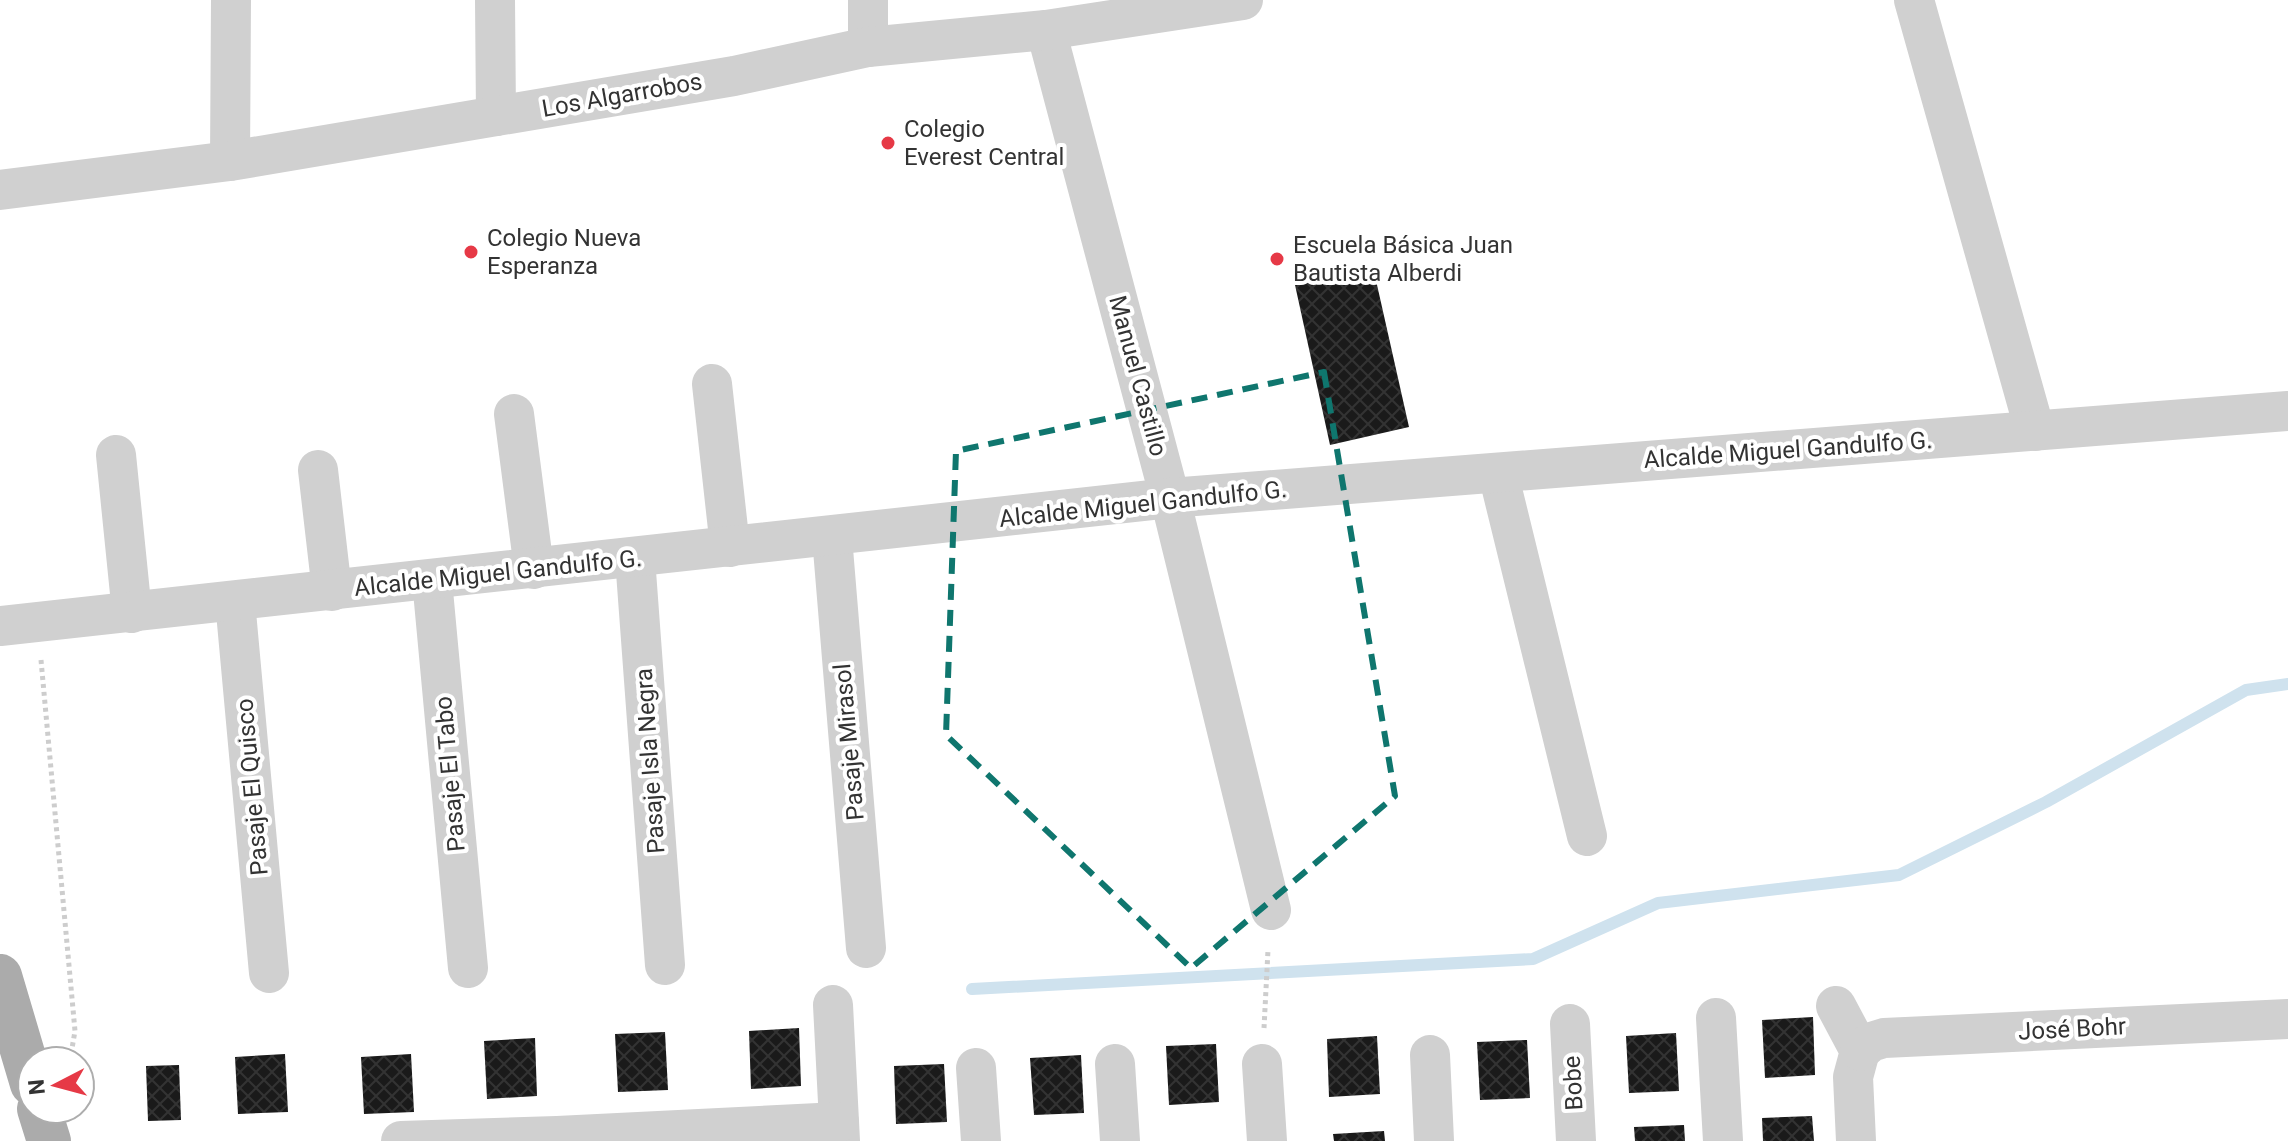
<svg xmlns="http://www.w3.org/2000/svg" width="2288" height="1141" viewBox="0 0 2288 1141" font-family="Roboto,sans-serif">
<defs>
<pattern id="building-cross-hatch" width="8" height="8" patternUnits="userSpaceOnUse" patternTransform="scale(2)"><rect width="8" height="8" fill="#1a1a1a"/><path d="M0 0l8 8M0 8l8-8" fill="none" stroke="#333"/></pattern>
</defs>
<rect width="100%" height="100%" fill="#fff"/>
<g fill="none" stroke-linecap="round" stroke-linejoin="round">
<path stroke="#cfe2ee" stroke-width="12" d="M972,989L1533,959L1658,903L1899,875L2046,802L2246,690L2288,684"/>
</g>
<g fill="url(#building-cross-hatch)">
<path d="M1373,267L1409,427L1330,445L1295,285Z"/>
<path d="M1813,1017L1815,1075L1765,1078L1762,1020Z"/>
<path d="M799,1028L801,1086L751,1089L749,1031Z"/>
<path d="M665,1032L668,1090L618,1092L615,1034Z"/>
<path d="M1676,1033L1679,1091L1629,1093L1626,1036Z"/>
<path d="M1377,1036L1380,1094L1329,1097L1327,1039Z"/>
<path d="M535,1038L537,1096L487,1099L484,1041Z"/>
<path d="M1527,1040L1530,1098L1480,1100L1477,1042Z"/>
<path d="M1216,1044L1219,1102L1169,1105L1166,1046Z"/>
<path d="M285,1054L288,1112L238,1114L235,1057Z"/>
<path d="M411,1054L414,1112L364,1114L361,1057Z"/>
<path d="M1081,1055L1084,1113L1034,1115L1030,1058Z"/>
<path d="M944,1064L947,1122L896,1124L894,1066Z"/>
<path d="M179,1065L181,1120L148,1121L146,1066Z"/>
<path d="M1812,1116L1814,1141H1763L1762,1118Z"/>
<path d="M1684,1125L1685,1141H1635L1634,1127Z"/>
<path d="M1384,1131L1385,1141H1334L1333,1134Z"/>
</g>
<g fill="none" stroke-linecap="round" stroke-linejoin="round">
<g stroke="#cdcdcd" stroke-width="5" stroke-dasharray="4 4" stroke-linecap="butt">
<path d="M41,660L75,1031L70,1060"/>
<path d="M1264,1028L1268,950"/>
</g>
<g stroke="#d0d0d0" stroke-width="40">
<path d="M495,0L496,116"/>
<path d="M1914,0L2035,431"/>
<path d="M1046,30L1170,498L1271,910"/>
<path d="M868,47V0"/>
<path d="M230,161L231,0"/>
<path d="M0,190L230,161L734,76L868,47L1046,30L1243,0"/>
<path d="M712,384L730,547"/>
<path d="M514,414L534,569"/>
<path d="M116,455L132,613"/>
<path d="M318,470L332,591"/>
<path d="M1498,473L1587,836"/>
<path d="M832,537L866,948"/>
<path d="M635,558L665,965"/>
<path d="M432,580L468,968"/>
<path d="M235,601L269,973"/>
<path d="M0,626L1170,498L2288,411"/>
<path d="M833,1005L840,1141"/>
<path d="M1836,1006L1860,1051L1853,1077L1856,1141"/>
<path d="M1716,1018L1723,1141"/>
<path d="M1570,1024L1576,1141"/>
<path d="M1860,1051L1871,1042L1884,1038L2288,1019"/>
<path d="M1430,1055L1434,1141"/>
<path d="M1115,1064L1120,1141"/>
<path d="M1262,1064L1267,1141"/>
<path d="M976,1068L981,1141"/>
<path d="M401,1141L557,1136L839,1122"/>
</g>
<g stroke="#ababab" stroke-width="44">
<path d="M0,976L32,1084"/>
<path d="M39,1109L49,1141"/>
</g>
</g>
<path fill="none" stroke="#0f766e" stroke-width="6" stroke-dasharray="16 10" stroke-linejoin="round" d="M1324,372L1395,796L1191,968L946,735L956,451Z"/>
<g fill="#e63946" stroke="#fff" stroke-width="3">
<circle cx="888" cy="143" r="8"/>
<circle cx="471" cy="252" r="8"/>
<circle cx="1277" cy="259" r="8"/>
</g>
<g text-anchor="middle" stroke-width="8" stroke-linejoin="round" paint-order="stroke">
<g font-size="24" fill="#333" stroke="#fff">
<text transform="translate(622 95) rotate(-10)" y="8">Los Algarrobos</text>
<text transform="translate(1138 376) rotate(75)" y="8">Manuel Castillo</text>
<text transform="translate(1788 450) rotate(-4)" y="8">Alcalde Miguel Gandulfo G.</text>
<text transform="translate(1143 504) rotate(-6)" y="8">Alcalde Miguel Gandulfo G.</text>
<text transform="translate(498 573) rotate(-6)" y="8">Alcalde Miguel Gandulfo G.</text>
<text transform="translate(849 742) rotate(-95)" y="8">Pasaje Mirasol</text>
<text transform="translate(650 761) rotate(-94)" y="8">Pasaje Isla Negra</text>
<text transform="translate(450 774) rotate(-95)" y="8">Pasaje El Tabo</text>
<text transform="translate(252 787) rotate(-95)" y="8">Pasaje El Quisco</text>
<text transform="translate(2072 1029) rotate(-3)" y="8">José Bohr</text>
<text transform="translate(1573 1083) rotate(-93)" y="8">Bobe</text>
</g>
<g font-size="24" fill="#333" stroke="#fff" text-anchor="start">
<text x="904" y="137">Colegio<tspan x="904" dy="28">Everest Central</tspan></text>
<text x="487" y="246">Colegio Nueva<tspan x="487" dy="28">Esperanza</tspan></text>
<text x="1293" y="253">Escuela Básica Juan<tspan x="1293" dy="28">Bautista Alberdi</tspan></text>
</g>
</g>
<g transform="translate(56 1085) rotate(264)"><circle r="38" fill="#ffffff" stroke="#adadad" stroke-width="2"/>
<path d="M0-6L14 30L0 20L-14 30Z" fill="#e63946"/>
<text y="-12" font-size="22" font-weight="bold" text-anchor="middle" fill="#333333">N</text>
</g>
</svg>
